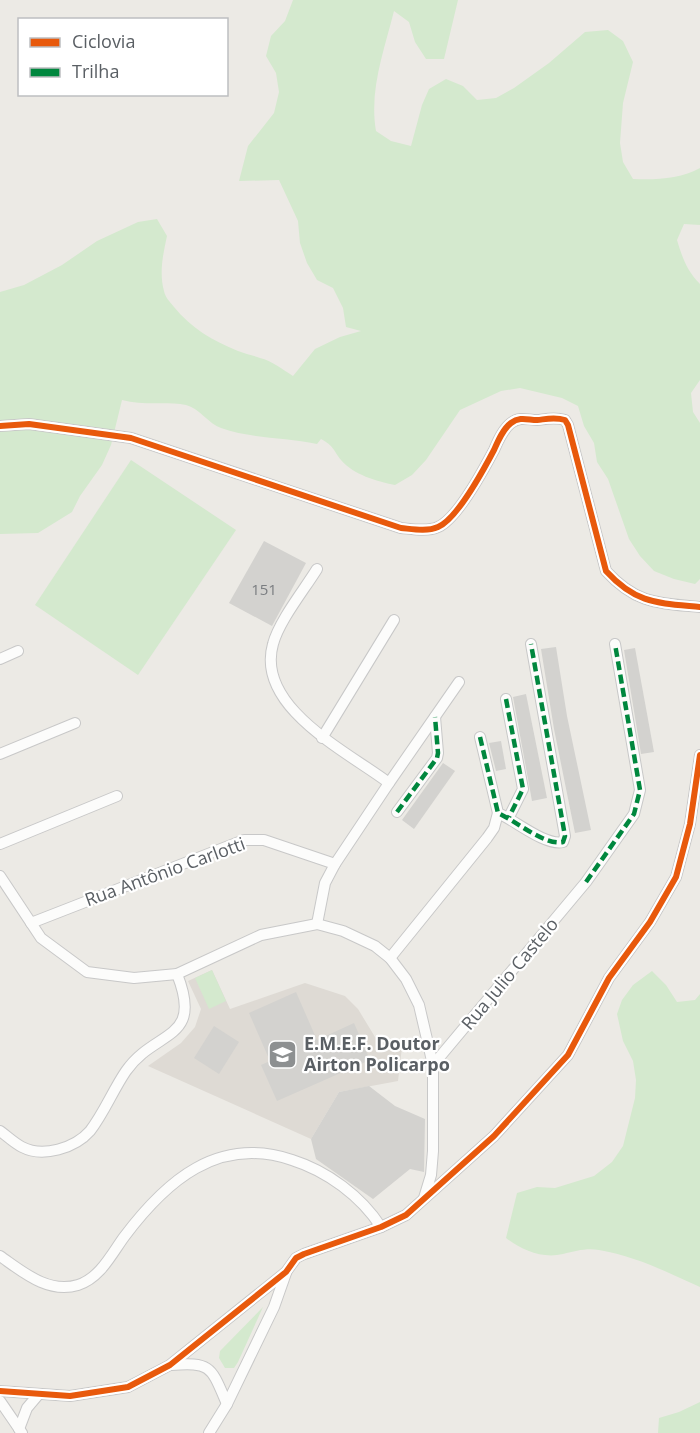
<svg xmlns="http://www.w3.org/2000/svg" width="700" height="1433" viewBox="0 0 700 1433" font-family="'Open Sans',sans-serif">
<rect width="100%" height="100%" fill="#eceae5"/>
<path fill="#dedad4" d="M212,970L230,1009L305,983L345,996L358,1009L375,1037L402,1047L398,1081L339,1092L311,1139L148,1066L181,1043L195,1027L201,1009L188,981Z"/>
<g fill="#d4e9ce">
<path d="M293,0H458L444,59H426L415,42L409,22L394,11C384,51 369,90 376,131L391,141L411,146L422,105L429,89L446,79L463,86L477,100L496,98L514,88L549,63L585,32L608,30L623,41L633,62L623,103L620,143L623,162L633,179C655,180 681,179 700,168V225L684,224L677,240C682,257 687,271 700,284V380L691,393L693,412L700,423V579L695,584L674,579L654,571L640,556L629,539L608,479L597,462L594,443L584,426L578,406L562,398L520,388L501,391L460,410L426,460L412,475L395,485C376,481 354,475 341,460C333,450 334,446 321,439L317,444C285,437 252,439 221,428C209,424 199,408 186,405C167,401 143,406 122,400L111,445L102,465L80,496L72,512L38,533L0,534V292L24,285L62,265L97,241L138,222L157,219L167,236C163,254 159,273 164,291C165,297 170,302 174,307C191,328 213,341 238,351C245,354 253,355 260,358C272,361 282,369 293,376L315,349L340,337L361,331L346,327L343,308L333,288L317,280L307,263L300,243L298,221L279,180L239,181L248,146L274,113L279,92L276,73L266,56L271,36L285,21Z"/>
<path d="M131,460L236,530L138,675L35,605Z"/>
<path d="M212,970L226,1001L209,1009L195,978Z"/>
<path d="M652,971L666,985L677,1002L695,1000L700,994V1287C667,1272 635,1256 599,1250C586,1248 576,1251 563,1254C542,1259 522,1250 506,1238L517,1193L537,1187L555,1188L594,1176L612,1162L623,1146L635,1098L636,1080L633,1061L623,1041L617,1014L622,1000L633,985Z"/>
<path d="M263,1307L238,1362L234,1368H225L219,1358L220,1351Z"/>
<path d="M700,1402V1433H658L659,1418L679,1412Z"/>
</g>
<g fill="#d3d2cf">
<path d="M264,541L306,563L272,626L229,603Z"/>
<path d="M556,647L567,716L591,830L575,833L554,729L541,649Z"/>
<path d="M635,648L654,752L641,754L624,650Z"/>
<path d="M526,694L547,798L532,801L513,697Z"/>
<path d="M501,741L506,769L496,771L489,743Z"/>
<path d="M443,763L455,771L414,829L402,820Z"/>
<path d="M296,992L317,1040L354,1023L370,1060L277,1101L261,1065L270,1061L249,1013Z"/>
<path d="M214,1026L239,1042L219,1074L194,1058Z"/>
<path d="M369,1086L395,1106L425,1119L424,1172L410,1169L373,1199L316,1159L311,1139L339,1092Z"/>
</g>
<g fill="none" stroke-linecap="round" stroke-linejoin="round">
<defs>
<g id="minor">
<path d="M0,426L29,424L131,438L401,528C412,529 427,532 438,527C457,519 484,469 494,450C498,441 503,429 511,423C520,416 528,420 537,420C547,419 555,417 565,420L568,425L606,571C636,604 658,603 700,607"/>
<path d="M317,569C304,590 279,621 273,644C255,707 348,752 389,783L335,864L325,883L317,924"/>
<path d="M0,659L18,651"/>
<path d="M506,699L523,789L509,817"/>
<path d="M480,737L498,813"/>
<path d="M322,738L394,620"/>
<path d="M0,754L75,723"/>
<path d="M389,783L459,682"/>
<path d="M397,812L437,758L438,753L435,717"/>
<path d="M498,813C516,821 545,846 563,842L565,836L531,644"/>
<path d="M0,844L117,796"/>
<path d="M0,876L41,938L87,972L134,978L177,974L261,935L317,924L343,931L375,946L390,958L406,979L419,1005L433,1065V1151L431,1175L424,1198"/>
<path d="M31,923L244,840H264L335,864"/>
<path d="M390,958L487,838L494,828L498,813"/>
<path d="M433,1065L586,882L634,814L640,790L615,644"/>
<path d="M0,1131C7,1136 14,1143 22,1147C43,1158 75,1148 90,1131C104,1113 113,1090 126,1071C155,1029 204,1042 177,974"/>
<path d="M0,1256C23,1272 48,1294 78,1285C100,1278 111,1255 124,1237C166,1181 218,1135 292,1160C327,1171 361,1196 381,1227"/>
<path d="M171,1365C212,1362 211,1367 227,1404"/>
<path d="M0,1391L70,1396L128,1387L170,1365L286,1272L296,1258L304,1254L381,1227L406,1215L494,1136L568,1055L609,978L650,922L676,877L690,824L700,755"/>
<path d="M0,1401L22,1433"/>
<path d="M19,1429L27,1408L38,1395"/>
<path d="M209,1433L227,1404L274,1307L286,1273"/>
</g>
</defs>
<use href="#minor" stroke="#c8c8c8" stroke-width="12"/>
<use href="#minor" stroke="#fcfcfb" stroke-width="10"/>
<g stroke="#00873e" stroke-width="4.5" stroke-dasharray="9 4.5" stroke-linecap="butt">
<path d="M506,699L523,789L509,817"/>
<path d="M480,737L498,813C516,821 545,846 563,842L565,836L531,644"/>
<path d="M397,812L437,758L438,753L435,717"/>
<path d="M586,882L634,814L640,790L615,644"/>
</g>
<defs>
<g id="cycleway">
<path d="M0,426L29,424L131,438L401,528C412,529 427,532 438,527C457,519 484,469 494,450C498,441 503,429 511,423C520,416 528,420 537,420C547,419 555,417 565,420L568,425L606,571C636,604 658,603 700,607"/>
<path d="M0,1391L70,1396L128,1387L170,1365L286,1272L296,1258L304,1254L381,1227L406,1215L494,1136L568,1055L609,978L650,922L676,877L690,824L700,755"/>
</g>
</defs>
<use href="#cycleway" stroke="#fff" stroke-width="10"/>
<use href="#cycleway" stroke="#e8590c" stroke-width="6"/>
</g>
<defs>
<symbol id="school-square" viewBox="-11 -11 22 22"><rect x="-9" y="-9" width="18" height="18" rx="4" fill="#8d9091" stroke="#fff"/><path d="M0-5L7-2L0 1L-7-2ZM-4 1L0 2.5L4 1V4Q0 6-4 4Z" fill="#fff"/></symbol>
</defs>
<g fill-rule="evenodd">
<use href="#school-square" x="266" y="1038" width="33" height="33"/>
</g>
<g text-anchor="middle" stroke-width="4.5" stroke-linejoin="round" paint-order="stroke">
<g font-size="15" fill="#7a7d80">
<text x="264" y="595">151</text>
</g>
<g font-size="18" fill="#5a5f64" stroke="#fff">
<text transform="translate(165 872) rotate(-20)" y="6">Rua Antônio Carlotti</text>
<text transform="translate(510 974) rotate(-50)" y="6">Rua Julio Castelo</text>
</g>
<g font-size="18" font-weight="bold" fill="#5a5f64" stroke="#fff" text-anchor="start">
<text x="304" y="1050">E.M.E.F. Doutor<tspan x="304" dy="21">Airton Policarpo</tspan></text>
</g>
</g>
<rect x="18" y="18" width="210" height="78" fill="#ffffff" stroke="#bdbfc1" stroke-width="1.5"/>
<rect x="30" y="38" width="30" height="9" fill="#e8590c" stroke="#bdbfc1" stroke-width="1.5"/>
<text x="72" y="48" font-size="18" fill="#5a5f64">Ciclovia</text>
<rect x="30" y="68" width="30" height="9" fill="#00873e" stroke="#bdbfc1" stroke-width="1.5"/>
<text x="72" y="78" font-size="18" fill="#5a5f64">Trilha</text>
</svg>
